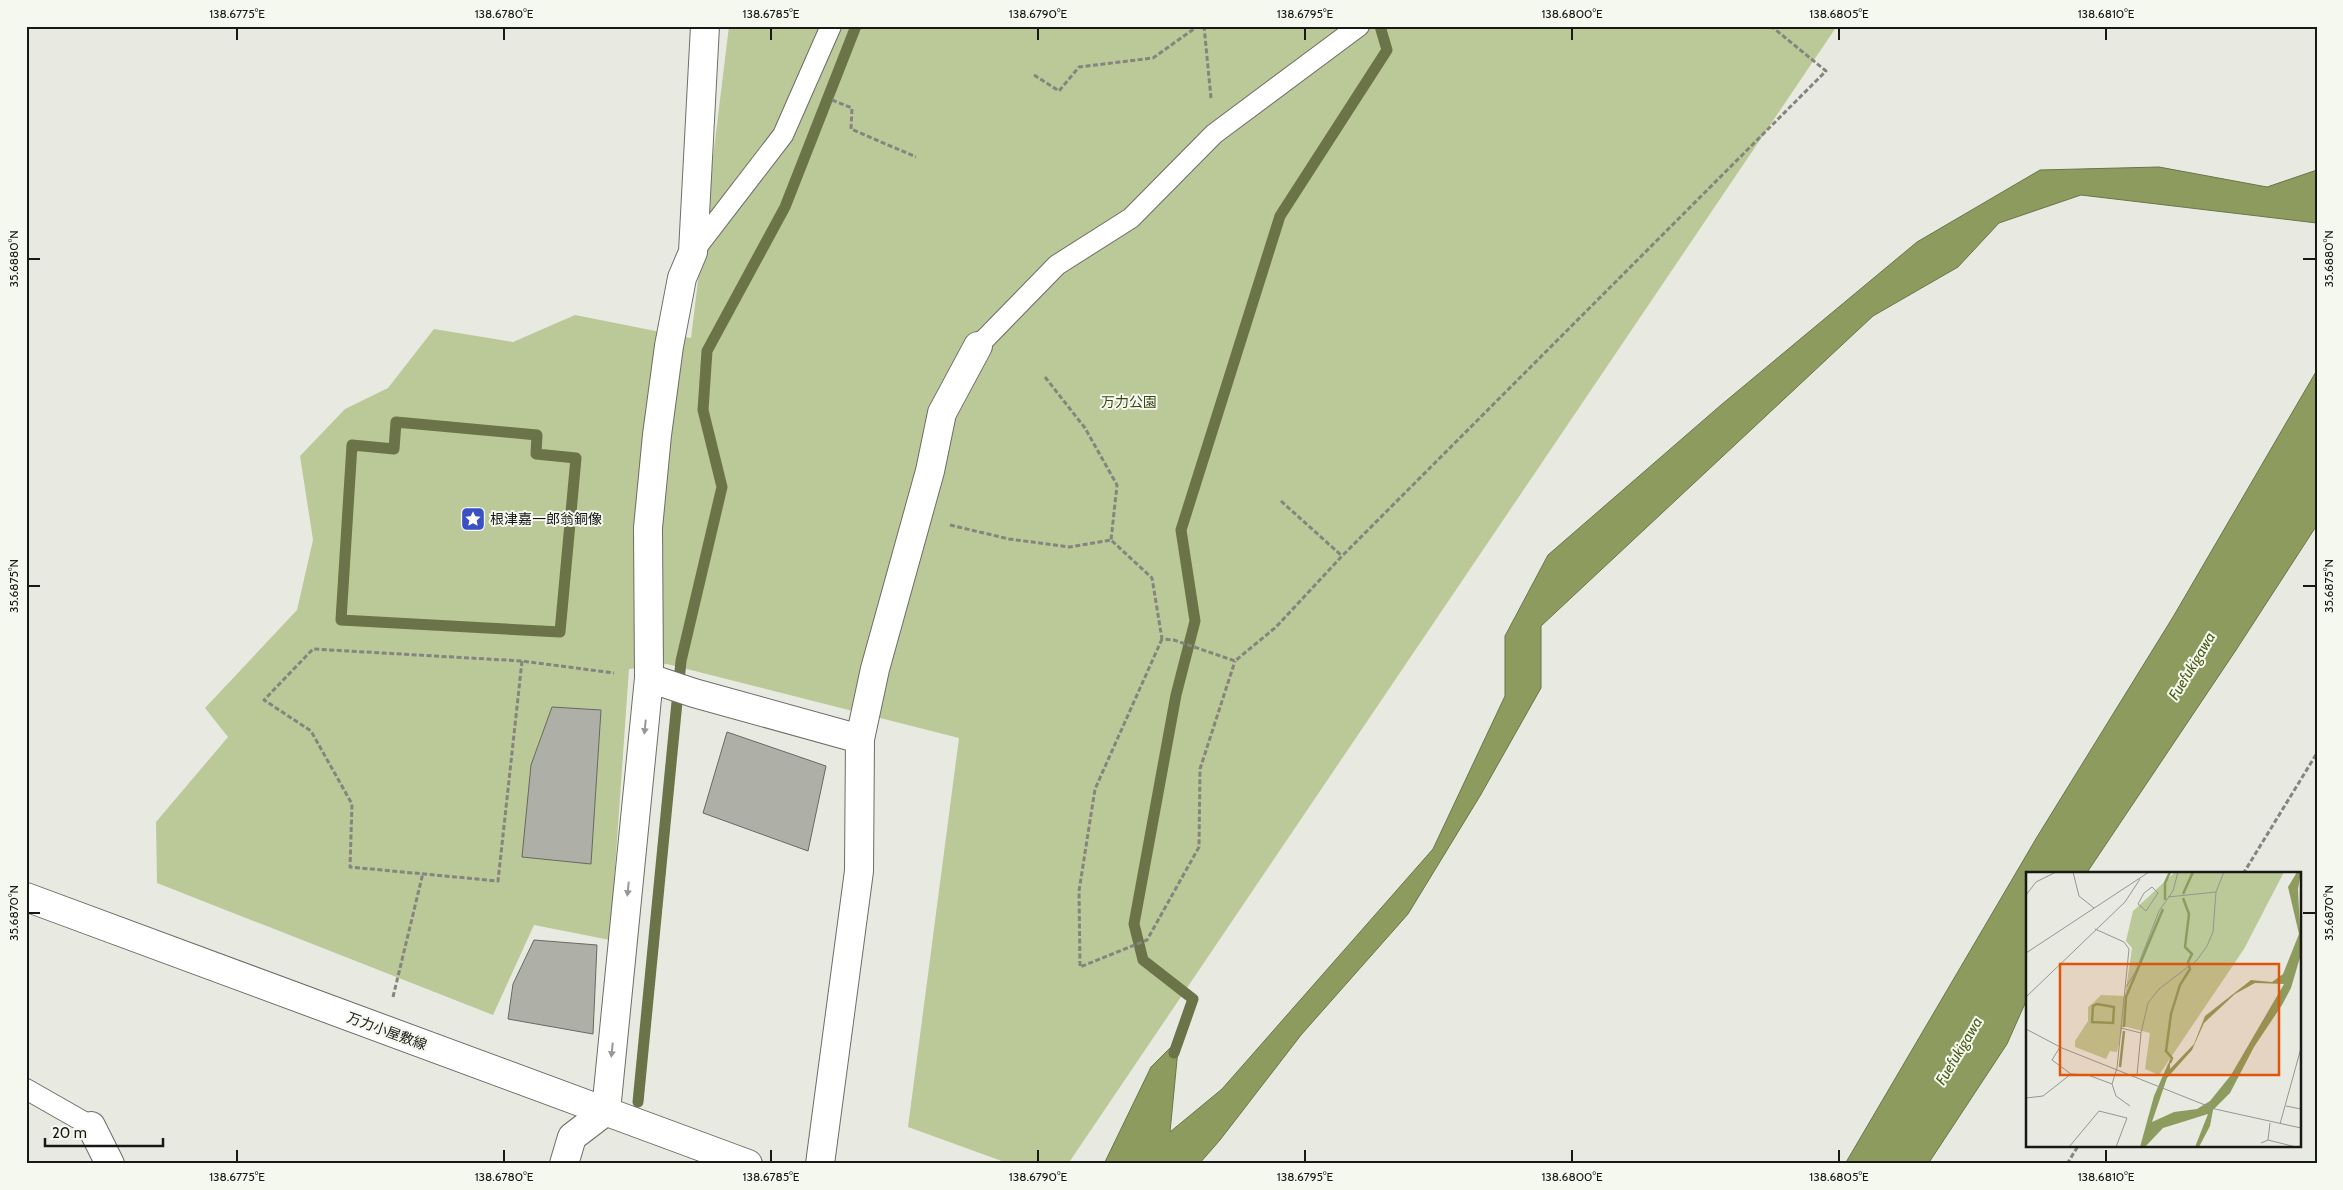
<svg xmlns="http://www.w3.org/2000/svg" width="2343" height="1190" viewBox="0 0 2343 1190" font-family="Cabin,'Noto Sans JP',sans-serif">
<rect width="100%" height="100%" fill="#e8eae2"/>
<path fill="#bbc897" d="M729,26H1837L1068,1164H1010L908,1127L959,738L667,664L629,669L610,940L534,925L493,1015L157,883L156,822L228,737L205,708L297,610L313,540L300,456L345,409L388,388L434,329L513,342L575,315L691,338Z"/>
<g fill="#8d9c5e" stroke="#6a7448">
<path d="M2159,167L2267,187L2317,170V223L2081,195L1999,223L1958,267L1873,316L1541,626V688L1480,796L1408,914L1301,1035L1220,1140L1199,1164H1104L1151,1067L1179,1039L1170,1132L1222,1089L1433,849L1505,696V636L1548,555L1721,405L1917,242L2040,170Z"/>
<path d="M2317,370V525L2236,650L2086,874H2027V999L2007,1044L1928,1164H1845L2037,837L2173,617Z"/>
</g>
<g fill="none" stroke-linecap="round" stroke-linejoin="round">
<g stroke="#6a7448" stroke-width="11">
<path d="M396,422L537,435L536,454L576,458L560,632L341,620L352,445L394,449Z"/>
<path d="M1174,1053L1193,999L1143,960L1134,924L1176,695L1195,621L1181,530L1280,216L1387,50L1380,26"/>
<path d="M638,1102L681,661L722,487L703,410L707,351L785,207L856,26"/>
</g>
</g>
<g fill="#aeb0a8" stroke="#676962">
<path d="M552,707L601,710L591,864L522,857L531,765Z"/>
<path d="M727,732L826,766L808,851L703,813Z"/>
<path d="M534,940L597,945L593,1034L508,1019L513,984Z"/>
</g>
<g fill="none" stroke-linecap="round" stroke-linejoin="round">
<defs>
<g id="lane">
<path d="M693,252L783,135L831,26"/>
<path d="M978,346L1057,265L1131,218L1214,134L1359,26"/>
<path d="M26,1089L91,1126"/>
</g>
<g id="street">
<path d="M649,678L694,693L860,739"/>
<path d="M606,1111L649,678L648,528L657,435L669,346L682,278L693,252L705,26"/>
<path d="M91,1126L110,1164"/>
<path d="M820,1164L859,871L860,739L875,669L930,471L942,413L978,346"/>
</g>
<g id="secondary">
<path d="M26,897L748,1164"/>
<path d="M564,1164L572,1137L606,1111"/>
</g>
</defs>
<use href="#lane" stroke="#6c6e67" stroke-width="22"/>
<use href="#street" stroke="#6c6e67" stroke-width="30"/>
<use href="#secondary" stroke="#6c6e67" stroke-width="30"/>
<g stroke="#84857f" stroke-width="3" stroke-dasharray="5 2.5" stroke-linecap="butt">
<path d="M1204,26L1211,98"/>
<path d="M1034,75L1059,91L1079,67L1153,58L1198,26"/>
<path d="M832,100L852,108L851,129L916,157"/>
<path d="M1045,377L1085,428L1117,485L1111,540"/>
<path d="M1281,501L1342,556"/>
<path d="M950,525L1009,539L1070,547L1111,540L1152,578L1162,639L1174,640L1235,661L1276,627L1342,556L1826,71L1771,26"/>
<path d="M1162,639L1095,789L1079,891L1080,967L1147,940L1199,847L1200,769L1235,661"/>
<path d="M522,661L498,881L350,867L352,804L311,731L264,700L313,649L522,661L614,673"/>
<path d="M2243,874L2317,753"/>
<path d="M393,997L423,873"/>
<path d="M2067,1164L2078,1146"/>
</g>
<use href="#lane" stroke="#fff" stroke-width="20"/>
<use href="#street" stroke="#fff" stroke-width="28"/>
<use href="#secondary" stroke="#fff" stroke-width="28"/>
</g>
<defs><path id="oneway-solid" d="M-6-.8H1V-3.2L6.5 0L1 3.2V.8H-6Z" transform="scale(1.25)"/></defs>
<g fill="#979796">
<use href="#oneway-solid" transform="translate(645 727) rotate(96)"/>
<use href="#oneway-solid" transform="translate(628 889) rotate(96)"/>
<use href="#oneway-solid" transform="translate(612 1050) rotate(96)"/>
</g>
<path fill="none" stroke="#181815" stroke-width="2" d="M237,28V40M504,28V40M771,28V40M1038,28V40M1305,28V40M1572,28V40M1839,28V40M2106,28V40M28,259H40M2303,259H2316M28,586H40M2303,586H2316M28,913H40M2303,913H2316M237,1150V1162M504,1150V1162M771,1150V1162M1038,1150V1162M1305,1150V1162M1572,1150V1162M1839,1150V1162M2106,1150V1162"/>
<defs>
<symbol id="sight-square" viewBox="-11 -11 22 22"><rect x="-9" y="-9" width="18" height="18" rx="4" fill="#3b50c3" stroke="#f5f8ef"/><path d="M0-6L1.8-2.2L6-1.7L2.9 1.2L3.7 5.4L0 3.3L-3.7 5.4L-2.9 1.2L-6-1.7L-1.8-2.2Z" fill="#fff"/></symbol>
</defs>
<g fill-rule="evenodd">
<use href="#sight-square" x="459" y="505" width="28" height="28"/>
</g>
<g text-anchor="middle" stroke-width="4" stroke-linejoin="round" paint-order="stroke">
<g font-size="14" fill="#3a4415" stroke="#f5f8ef">
<text x="1129" y="407">万力公園</text>
</g>
<g font-size="14" fill="#181815" stroke="#f5f8ef" text-anchor="start">
<text x="490" y="524">根津嘉一郎翁銅像</text>
</g>
<g font-size="14" fill="#181815" stroke="#f5f8ef">
<text transform="translate(387 1031) rotate(20)" y="5">万力小屋敷線</text>
</g>
<g font-size="15" font-style="italic" fill="#4e5c17" stroke="#f5f8ef">
<text transform="translate(2192 666) rotate(-59)" y="5">Fuefukigawa</text>
<text transform="translate(1959 1051) rotate(-59)" y="5">Fuefukigawa</text>
</g>
</g>
<g transform="translate(2026 872)">
<rect width="275" height="275" fill="#e8eae2"/>
<path d="M149,0H258L218,77L133,203L119,197L124,161L97,154L91,180L84,179L80,187L49,175V169L62,149V135L67,131L75,123L99,124L106,76L100,69L107,39Z" fill="#bbc897"/>
<path d="M271,0H275L272,17L275,82L265,116L256,133L228,175L204,221L187,238L184,254L173,275H169L182,242L137,256L119,275H114L128,224L142,192L144,189V197L168,172L179,144L225,108L246,110L257,102L273,62L262,15ZM229,111L258,112L205,203L184,229L171,237L148,240L126,250L141,206L166,178L178,151L209,122Z" fill="#8d9c5e" fill-rule="evenodd"/>
<path fill="none" stroke="#8d9c5e" stroke-width="2.5" d="M157,22L167,0M139,28V11L144,0M71,132L88,135L87,151L66,150L67,134ZM98,155L100,125L137,37M144,191L146,186L140,179L145,142L154,113L164,97L162,90L166,82L159,75L163,42L157,26M94,195L98,159"/>
<path fill="none" stroke="#959690" stroke-width="1" d="M47,0L53,24L68,36M126,15L132,21L120,39L112,32L118,21ZM0,23L10,10L30,0M142,25L190,20M69,57L98,70L103,77L91,196L86,212L90,224L104,234M0,81L123,0M100,115L110,99L133,39L147,19L152,0M0,125L99,30L114,7M95,156L115,161M0,157L36,176L189,237L275,256M45,202L62,203L86,212M111,203L115,161L122,131L133,117L171,88L181,74L187,60L190,20L198,0M0,226L17,224L45,202L26,188L34,175M260,234L275,237M254,252L275,176M242,268L244,251M235,271L242,268L270,275M43,275L73,239L101,246L90,275"/>
<path fill="#de560c" fill-opacity="0.15" stroke="#de560c" stroke-width="2.5" d="M34,92H253V203H34Z"/>
<rect width="275" height="275" fill="none" stroke="#181815" stroke-width="2.5"/>
</g>
<rect width="2343" height="1190" fill="none" stroke="#f5f8ef" stroke-width="55"/>
<path d="M45 1138v8h118v-8" fill="none" stroke="#181815" stroke-width="2.5"/>
<text x="52" y="1138" font-size="15" fill="#181815" stroke="#f5f8ef" stroke-width="4" paint-order="stroke">20 m</text>
<rect x="28" y="28" width="2288" height="1134" fill="none" stroke="#181815" stroke-width="2"/>
<g font-size="12" text-anchor="middle" fill="#181815">
<text x="237" y="18">138.6775°E</text>
<text x="504" y="18">138.6780°E</text>
<text x="771" y="18">138.6785°E</text>
<text x="1038" y="18">138.6790°E</text>
<text x="1305" y="18">138.6795°E</text>
<text x="1572" y="18">138.6800°E</text>
<text x="1839" y="18">138.6805°E</text>
<text x="2106" y="18">138.6810°E</text>
<text transform="translate(14 259) rotate(-90)" y="4">35.6880°N</text>
<text transform="translate(2329 259) rotate(-90)" y="4">35.6880°N</text>
<text transform="translate(14 586) rotate(-90)" y="4">35.6875°N</text>
<text transform="translate(2329 586) rotate(-90)" y="4">35.6875°N</text>
<text transform="translate(14 913) rotate(-90)" y="4">35.6870°N</text>
<text transform="translate(2329 913) rotate(-90)" y="4">35.6870°N</text>
<text x="237" y="1181">138.6775°E</text>
<text x="504" y="1181">138.6780°E</text>
<text x="771" y="1181">138.6785°E</text>
<text x="1038" y="1181">138.6790°E</text>
<text x="1305" y="1181">138.6795°E</text>
<text x="1572" y="1181">138.6800°E</text>
<text x="1839" y="1181">138.6805°E</text>
<text x="2106" y="1181">138.6810°E</text>
</g>
</svg>
